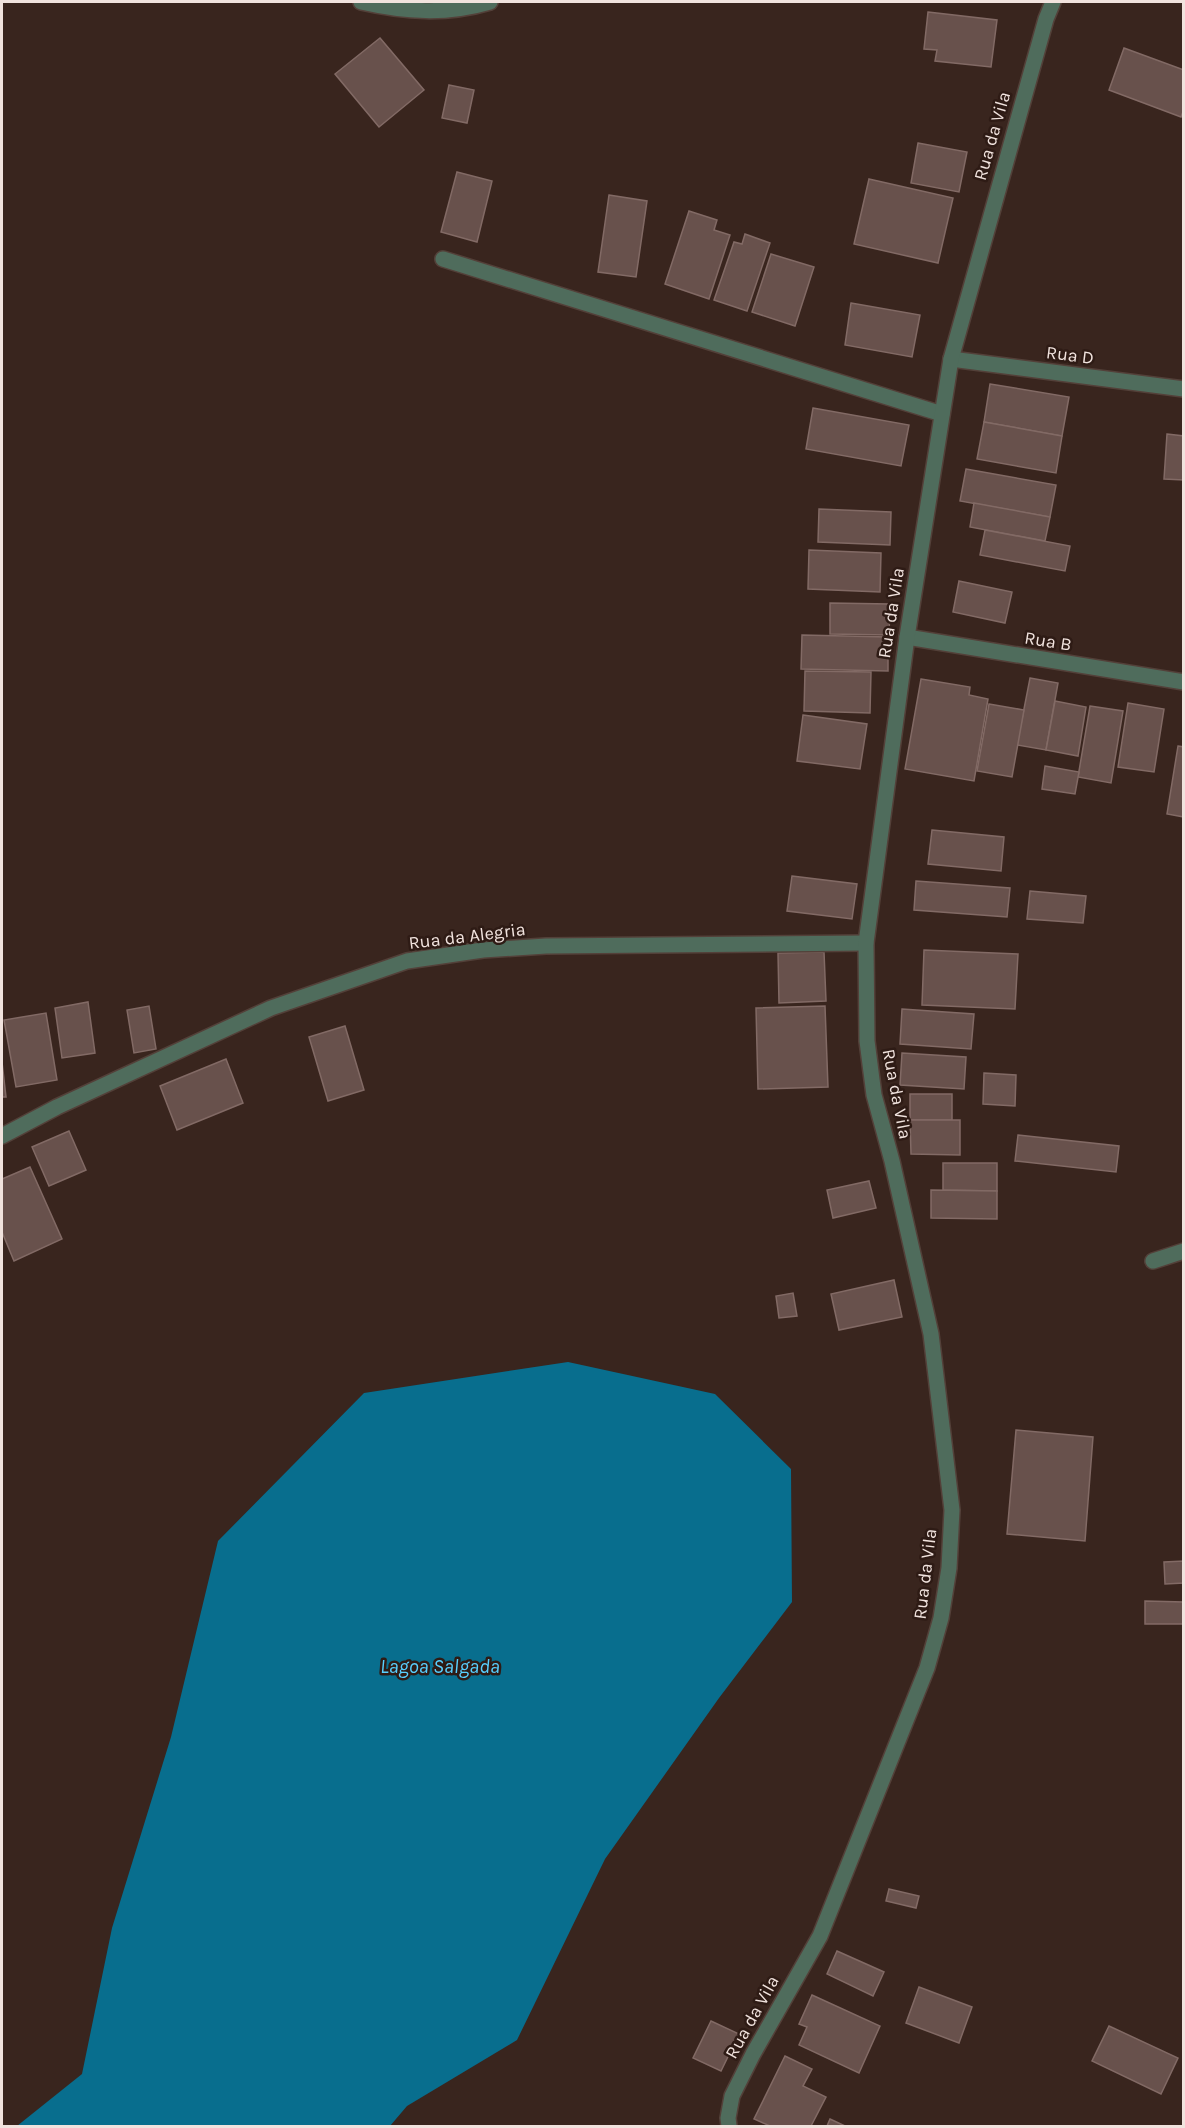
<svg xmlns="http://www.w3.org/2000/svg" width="1185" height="2128" viewBox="0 0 1185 2128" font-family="Karla,sans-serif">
<rect width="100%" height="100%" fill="#39251e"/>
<path fill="#086e8e" d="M568,1362L715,1394L791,1469L792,1602L719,1698L605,1859L517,2040L407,2106L390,2126H17L82,2074L112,1928L171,1737L218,1541L364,1393Z"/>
<g fill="#68514c" stroke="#826a65" stroke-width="1.5">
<path d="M928,12L997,20L991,67L935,61L937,50L924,49Z"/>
<path d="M380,38L424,90L379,127L335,74Z"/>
<path d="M1124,48L1184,70V109L1181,117L1109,90Z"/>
<path d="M449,85L474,90L467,123L442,118Z"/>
<path d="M918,143L967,152L959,192L911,183Z"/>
<path d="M457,172L492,181L477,242L441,232Z"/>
<path d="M869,179L953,198L938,263L854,244Z"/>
<path d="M609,195L647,201L636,277L598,272Z"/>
<path d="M689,211L717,220L714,230L730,235L709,299L665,284Z"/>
<path d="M745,234L770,243L747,311L714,300L734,242L742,244Z"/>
<path d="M771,254L814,267L795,326L752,312Z"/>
<path d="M851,303L920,315L912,357L845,345Z"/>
<path d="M990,384L1069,397L1062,436L984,422Z"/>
<path d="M813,408L909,425L901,466L806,449Z"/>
<path d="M984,422L1062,436L1056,473L977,459Z"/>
<path d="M1167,434L1184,436V480L1164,479Z"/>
<path d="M966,469L1056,485L1050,517L960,501Z"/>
<path d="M974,503L1050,517L1045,541L970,527Z"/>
<path d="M819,509L891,512L890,545L818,542Z"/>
<path d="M985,530L1070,546L1065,571L980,555Z"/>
<path d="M809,550L881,553L880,592L808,589Z"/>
<path d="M959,581L1012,592L1005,623L953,612Z"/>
<path d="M830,603L890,604L889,635L830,634Z"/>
<path d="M802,635L888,637V671L801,669Z"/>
<path d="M805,671L871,672L870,713L804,711Z"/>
<path d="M1030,678L1058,683L1046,750L1017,745Z"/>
<path d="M921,679L970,687L969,695L988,699L974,781L905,769Z"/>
<path d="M1055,701L1086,707L1078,756L1046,750Z"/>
<path d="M1128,703L1164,709L1154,772L1118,767Z"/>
<path d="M989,704L1024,710L1012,777L977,771Z"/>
<path d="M1090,706L1123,711L1111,783L1078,777Z"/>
<path d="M803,715L867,724L860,769L797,761Z"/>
<path d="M1178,746L1184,747V817L1167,814Z"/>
<path d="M1045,766L1079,772L1075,794L1042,789Z"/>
<path d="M932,830L1004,837L1001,871L928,864Z"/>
<path d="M792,876L857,884L852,919L787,911Z"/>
<path d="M916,881L1010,888L1007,917L914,910Z"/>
<path d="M1030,891L1086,896L1083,923L1027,919Z"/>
<path d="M924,950L1018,954L1015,1009L922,1005Z"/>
<path d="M824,952L826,1001L779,1003L778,953Z"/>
<path d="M88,1002L95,1053L62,1058L55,1008Z"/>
<path d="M149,1006L156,1049L134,1053L127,1010Z"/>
<path d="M825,1006L828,1087L758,1089L756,1008Z"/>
<path d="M902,1009L974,1014L971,1049L900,1044Z"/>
<path d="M46,1013L57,1080L16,1087L4,1020Z"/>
<path d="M345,1026L364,1090L328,1101L309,1037Z"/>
<path d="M902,1053L966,1057L964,1089L900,1085Z"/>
<path d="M226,1059L243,1103L177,1130L160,1086Z"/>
<path d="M2,1062L6,1097H2Z"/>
<path d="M984,1073L1016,1075L1015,1106L983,1104Z"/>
<rect x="910" y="1094" width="42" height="26"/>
<path d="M910,1120H960V1155L911,1154Z"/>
<path d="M69,1131L86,1170L49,1186L32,1147Z"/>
<path d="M1018,1135L1119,1146L1116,1172L1015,1161Z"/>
<path d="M943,1163H997V1191L943,1190Z"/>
<path d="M30,1167L62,1239L14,1261L2,1232V1179Z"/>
<path d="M869,1181L876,1208L833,1218L827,1190Z"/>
<path d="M931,1190L997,1191V1219L931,1218Z"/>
<path d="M894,1280L902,1317L839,1330L831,1294Z"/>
<path d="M793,1293L797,1316L779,1318L776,1296Z"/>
<path d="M1016,1430L1093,1437L1085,1541L1007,1534Z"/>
<path d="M1184,1561V1583L1165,1584L1164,1562Z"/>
<path d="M1145,1601L1184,1602V1624H1145Z"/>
<path d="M889,1889L919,1896L916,1908L886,1901Z"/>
<path d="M837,1951L884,1972L873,1996L827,1974Z"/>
<path d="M919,1987L972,2007L959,2043L906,2023Z"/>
<path d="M812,1995L880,2026L859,2073L799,2045L807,2027L799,2024Z"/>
<path d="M711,2021L739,2034L721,2071L693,2058Z"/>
<path d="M1109,2026L1178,2058L1161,2094L1092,2061Z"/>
<path d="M785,2056L812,2069L803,2086L826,2097L811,2126H770L754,2119Z"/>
<path d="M830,2119L845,2126H827Z"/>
</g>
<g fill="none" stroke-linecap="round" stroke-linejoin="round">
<defs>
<g id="minor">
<path d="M361,2C405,12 446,15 490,2"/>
<path d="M443,259L942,414"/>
<path d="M951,359L1184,389"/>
<path d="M907,637L1184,682"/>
<path d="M2,1136L57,1107L271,1008L407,961L483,950L546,946L866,943"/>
<path d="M1153,1261L1184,1251"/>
<path d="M729,2126L728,2118L732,2096L753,2054L820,1936L927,1668L941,1618L949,1568L952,1510L931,1334L892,1161L874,1095L867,1041L866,943L907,637L951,359L1046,19L1053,2"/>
</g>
</defs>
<use href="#minor" stroke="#534039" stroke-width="18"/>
<use href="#minor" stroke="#4f6c5c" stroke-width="15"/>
</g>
<g text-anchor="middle" stroke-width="5" stroke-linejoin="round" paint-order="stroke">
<g font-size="18" fill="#f1e3de" stroke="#2e1b15">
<text transform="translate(992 136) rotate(-74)" y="6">Rua da Vila</text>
<text transform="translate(1070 355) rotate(7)" y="6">Rua D</text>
<text transform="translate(891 613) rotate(-81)" y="6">Rua da Vila</text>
<text transform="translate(1048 641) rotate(9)" y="6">Rua B</text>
<text transform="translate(467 936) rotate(-7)" y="6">Rua da Alegria</text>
<text transform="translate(897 1094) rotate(79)" y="6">Rua da Vila</text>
<text transform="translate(925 1574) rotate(-83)" y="6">Rua da Vila</text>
<text transform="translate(752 2017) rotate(-61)" y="6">Rua da Vila</text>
</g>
<g font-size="20" font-style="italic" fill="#58d0ff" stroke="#2e1b15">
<text x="440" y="1673">Lagoa Salgada</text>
</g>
</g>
<rect width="1185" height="2128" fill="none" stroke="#f1e3de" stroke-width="6"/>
</svg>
